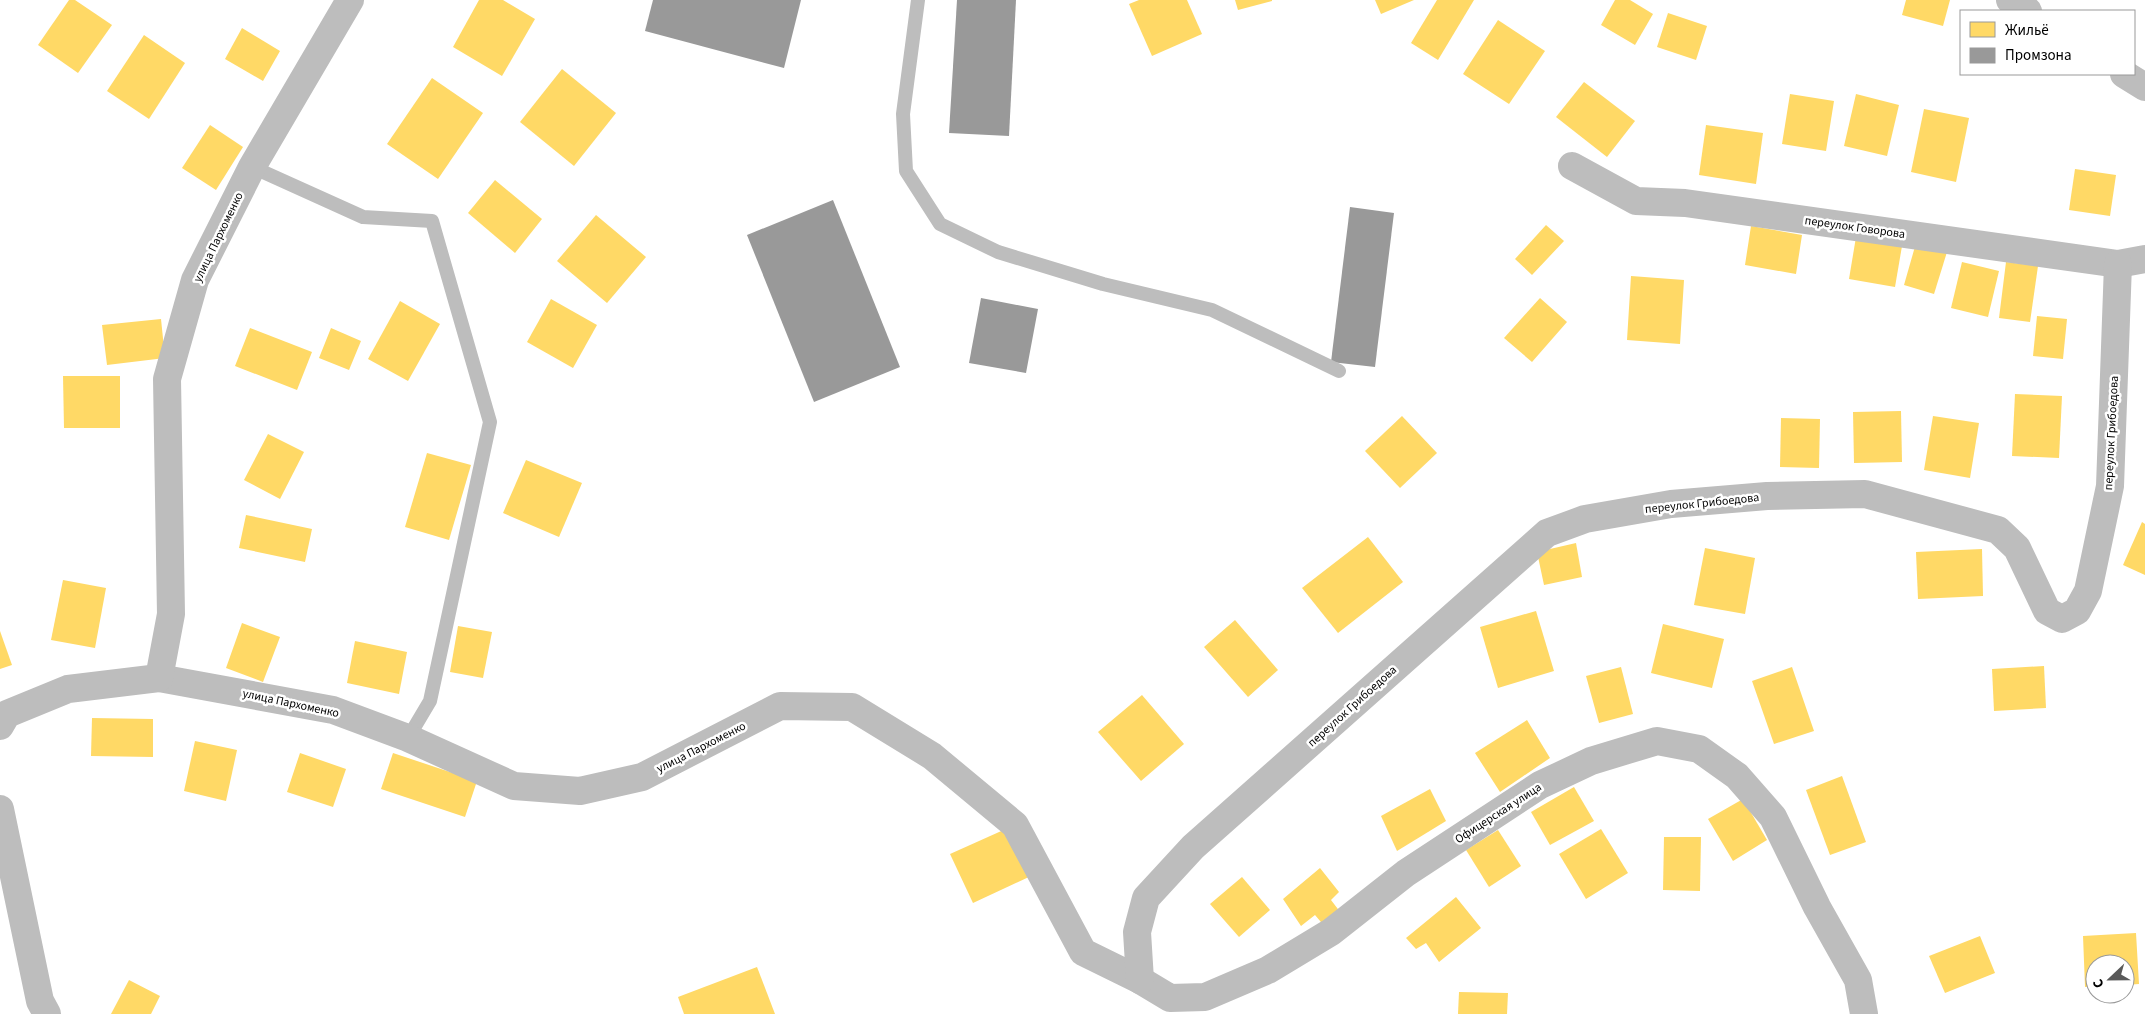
<svg xmlns="http://www.w3.org/2000/svg" width="2145" height="1014" viewBox="0 0 2145 1014" font-family="'Source Sans 3',sans-serif">
<rect width="100%" height="100%" fill="#fff"/>
<g fill="#ffd966">
<path d="M69,0H75L112,25L78,73L38,45Z"/>
<path d="M479,0H503L535,19L502,76L453,47Z"/>
<path d="M1139,0H1187L1202,34L1152,56L1129,4Z"/>
<path d="M1235,0H1272V1L1238,10Z"/>
<path d="M1375,0H1414L1381,14Z"/>
<path d="M1437,0H1474L1438,60L1411,43Z"/>
<path d="M1615,0H1630L1653,14L1635,45L1601,25Z"/>
<path d="M1906,0H1950L1943,26L1902,15Z"/>
<path d="M1668,13L1707,26L1696,60L1657,47Z"/>
<path d="M1498,20L1545,51L1509,104L1463,74Z"/>
<path d="M242,28L280,51L263,81L225,59Z"/>
<path d="M144,35L185,63L149,119L107,91Z"/>
<path d="M562,69L616,113L574,166L520,122Z"/>
<path d="M432,78L483,113L438,179L387,144Z"/>
<path d="M1584,82L1635,121L1607,157L1556,117Z"/>
<path d="M1790,94L1834,101L1826,151L1782,144Z"/>
<path d="M1856,94L1899,105L1887,156L1844,146Z"/>
<path d="M1924,109L1969,118L1956,182L1911,172Z"/>
<path d="M210,125L243,147L216,190L182,168Z"/>
<path d="M1706,125L1763,133L1756,184L1699,175Z"/>
<path d="M2075,169L2116,175L2110,216L2069,210Z"/>
<path d="M495,180L542,219L515,253L468,213Z"/>
<path d="M596,215L646,257L607,303L557,261Z"/>
<path d="M1546,225L1564,241L1532,275L1515,259Z"/>
<path d="M1751,226L1802,235L1796,274L1745,265Z"/>
<path d="M1856,237L1902,246L1895,287L1849,279Z"/>
<path d="M1916,243L1947,252L1934,294L1904,285Z"/>
<path d="M1962,262L1999,271L1988,317L1951,308Z"/>
<path d="M2006,262L2038,266L2030,322L1999,318Z"/>
<path d="M1631,276L1684,280L1680,344L1627,340Z"/>
<path d="M1540,298L1567,322L1532,362L1504,338Z"/>
<path d="M551,299L597,325L573,368L527,342Z"/>
<path d="M400,301L440,324L408,381L368,359Z"/>
<path d="M2037,316L2067,319L2063,359L2033,356Z"/>
<path d="M161,319L165,358L107,365L102,325Z"/>
<path d="M250,328L312,352L297,390L235,366Z"/>
<path d="M331,328L361,341L349,370L319,358Z"/>
<path d="M63,376H120V428H64Z"/>
<path d="M2015,394L2062,396L2059,458L2012,456Z"/>
<path d="M1901,411L1902,462L1854,463L1853,412Z"/>
<path d="M1402,416L1437,453L1400,488L1365,451Z"/>
<path d="M1933,416L1979,423L1970,478L1924,470Z"/>
<path d="M1781,418L1820,419L1819,468L1780,467Z"/>
<path d="M268,434L304,452L280,499L244,480Z"/>
<path d="M427,453L471,465L449,540L405,527Z"/>
<path d="M526,460L582,483L559,537L503,513Z"/>
<path d="M246,515L312,529L305,562L239,548Z"/>
<path d="M2142,522L2145,524V575L2123,565Z"/>
<path d="M1368,537L1403,582L1338,633L1302,588Z"/>
<path d="M1576,543L1582,577L1544,585L1537,552Z"/>
<path d="M1705,548L1755,558L1745,614L1694,605Z"/>
<path d="M1982,549L1983,596L1918,599L1916,552Z"/>
<path d="M63,580L106,588L95,648L51,640Z"/>
<path d="M1536,611L1554,671L1498,688L1480,627Z"/>
<path d="M1235,620L1278,670L1248,697L1204,647Z"/>
<path d="M242,623L280,637L263,682L226,668Z"/>
<path d="M1663,624L1724,639L1712,688L1651,673Z"/>
<path d="M458,626L492,632L483,678L450,672Z"/>
<path d="M0,631L12,665L0,669Z"/>
<path d="M355,641L407,652L399,694L347,683Z"/>
<path d="M2044,666L2046,708L1994,711L1992,669Z"/>
<path d="M1621,667L1633,714L1599,723L1586,676Z"/>
<path d="M1792,667L1814,731L1774,744L1752,681Z"/>
<path d="M1142,695L1184,744L1141,781L1098,732Z"/>
<path d="M92,718L153,719V757L91,756Z"/>
<path d="M1527,720L1550,758L1500,792L1475,753Z"/>
<path d="M195,741L237,750L226,801L184,791Z"/>
<path d="M300,753L346,769L333,807L287,792Z"/>
<path d="M393,753L477,781L465,817L381,789Z"/>
<path d="M1842,776L1866,842L1830,855L1806,790Z"/>
<path d="M1574,787L1594,821L1550,845L1531,812Z"/>
<path d="M1430,789L1446,821L1397,851L1381,816Z"/>
<path d="M1743,799L1767,840L1733,861L1708,819Z"/>
<path d="M1008,828L1031,876L973,903L950,854Z"/>
<path d="M1601,829L1628,873L1586,899L1559,854Z"/>
<path d="M1498,830L1521,866L1489,887L1466,850Z"/>
<path d="M1664,837H1701L1700,891L1663,890Z"/>
<path d="M1320,868L1339,892L1331,900L1344,917L1326,928L1315,915L1301,926L1283,899Z"/>
<path d="M1242,877L1270,910L1239,937L1210,904Z"/>
<path d="M1456,897L1481,928L1439,962L1426,943L1416,949L1406,938Z"/>
<path d="M2136,933L2139,984L2125,985V964H2095V986L2085,987L2083,936Z"/>
<path d="M1980,936L1995,973L1945,993L1929,956Z"/>
<path d="M757,967L775,1014H684L678,997Z"/>
<path d="M129,980L160,996L151,1014H111Z"/>
<path d="M1459,992L1508,993L1507,1014H1458Z"/>
</g>
<g fill="#999">
<path d="M653,0H801L784,68L645,31Z"/>
<path d="M957,0H1016L1009,136L949,133Z"/>
<path d="M833,200L900,367L814,402L747,235Z"/>
<path d="M1350,207L1394,213L1375,367L1331,362Z"/>
<path d="M981,298L1038,309L1026,373L969,363Z"/>
</g>
<g fill="none" stroke-linecap="round" stroke-linejoin="round">
<g stroke="#bdbdbd" stroke-width="14">
<path d="M918,0L903,114L906,171L940,224L998,252L1103,284L1212,310L1339,371"/>
<path d="M252,167L363,217L432,221L490,422L430,701L408,738"/>
</g>
<g stroke="#bdbdbd" stroke-width="28">
<path d="M2010,0L2028,11"/>
<path d="M2124,74L2145,87"/>
<path d="M1572,166L1636,201L1685,203L2118,264L2145,259"/>
<path d="M159,678L333,710L408,738L514,786L580,791L642,777L780,706L852,707L932,756L1015,825L1083,952L1140,980L1170,998L1205,997L1268,970L1331,932L1406,873L1540,785L1591,761L1657,741L1699,749L1737,776L1773,817L1817,907L1858,980L1864,1014"/>
<path d="M0,726L7,714L68,689L159,678L171,614L167,379L195,280L252,167L350,0"/>
<path d="M0,809L40,1001L47,1014"/>
<path d="M1140,980L1137,932L1146,898L1193,847L1547,533L1585,519L1671,504L1767,496L1865,494L1998,530L2017,548L2047,611L2062,619L2077,611L2088,591L2110,486L2118,264"/>
</g>
</g>
<g text-anchor="middle" stroke-width="5" stroke-linejoin="round" paint-order="stroke">
<g font-size="12" fill="#000" stroke="#fff">
<text transform="translate(1855 227) rotate(8)" y="4">переулок Говорова</text>
<text transform="translate(218 237) rotate(-64)" y="4">улица Пархоменко</text>
<text transform="translate(2111 433) rotate(-87)" y="4">переулок Грибоедова</text>
<text transform="translate(1702 503) rotate(-6)" y="4">переулок Грибоедова</text>
<text transform="translate(291 703) rotate(12)" y="4">улица Пархоменко</text>
<text transform="translate(1352 706) rotate(-42)" y="4">переулок Грибоедова</text>
<text transform="translate(701 747) rotate(-27)" y="4">улица Пархоменко</text>
<text transform="translate(1498 813) rotate(-33)" y="4">Офицерская улица</text>
</g>
</g>
<rect x="1960" y="10" width="175" height="65" fill="#ffffff" stroke="#999999"/>
<rect x="1970" y="22" width="25" height="15" fill="#ffd966" stroke="#999999"/>
<text x="2005" y="35" font-size="15" fill="#000000">Жильё</text>
<rect x="1970" y="48" width="25" height="15" fill="#999999" stroke="#999999"/>
<text x="2005" y="60" font-size="15" fill="#000000">Промзона</text>
<g transform="translate(2110 979) rotate(248)"><circle r="24" fill="#ffffff" stroke="#999999"/>
<path d="M0-4L9 19L0 12L-9 19Z" fill="#595959"/>
<text y="-8" font-size="14" font-weight="bold" text-anchor="middle" fill="#000000">С</text>
</g>
</svg>
